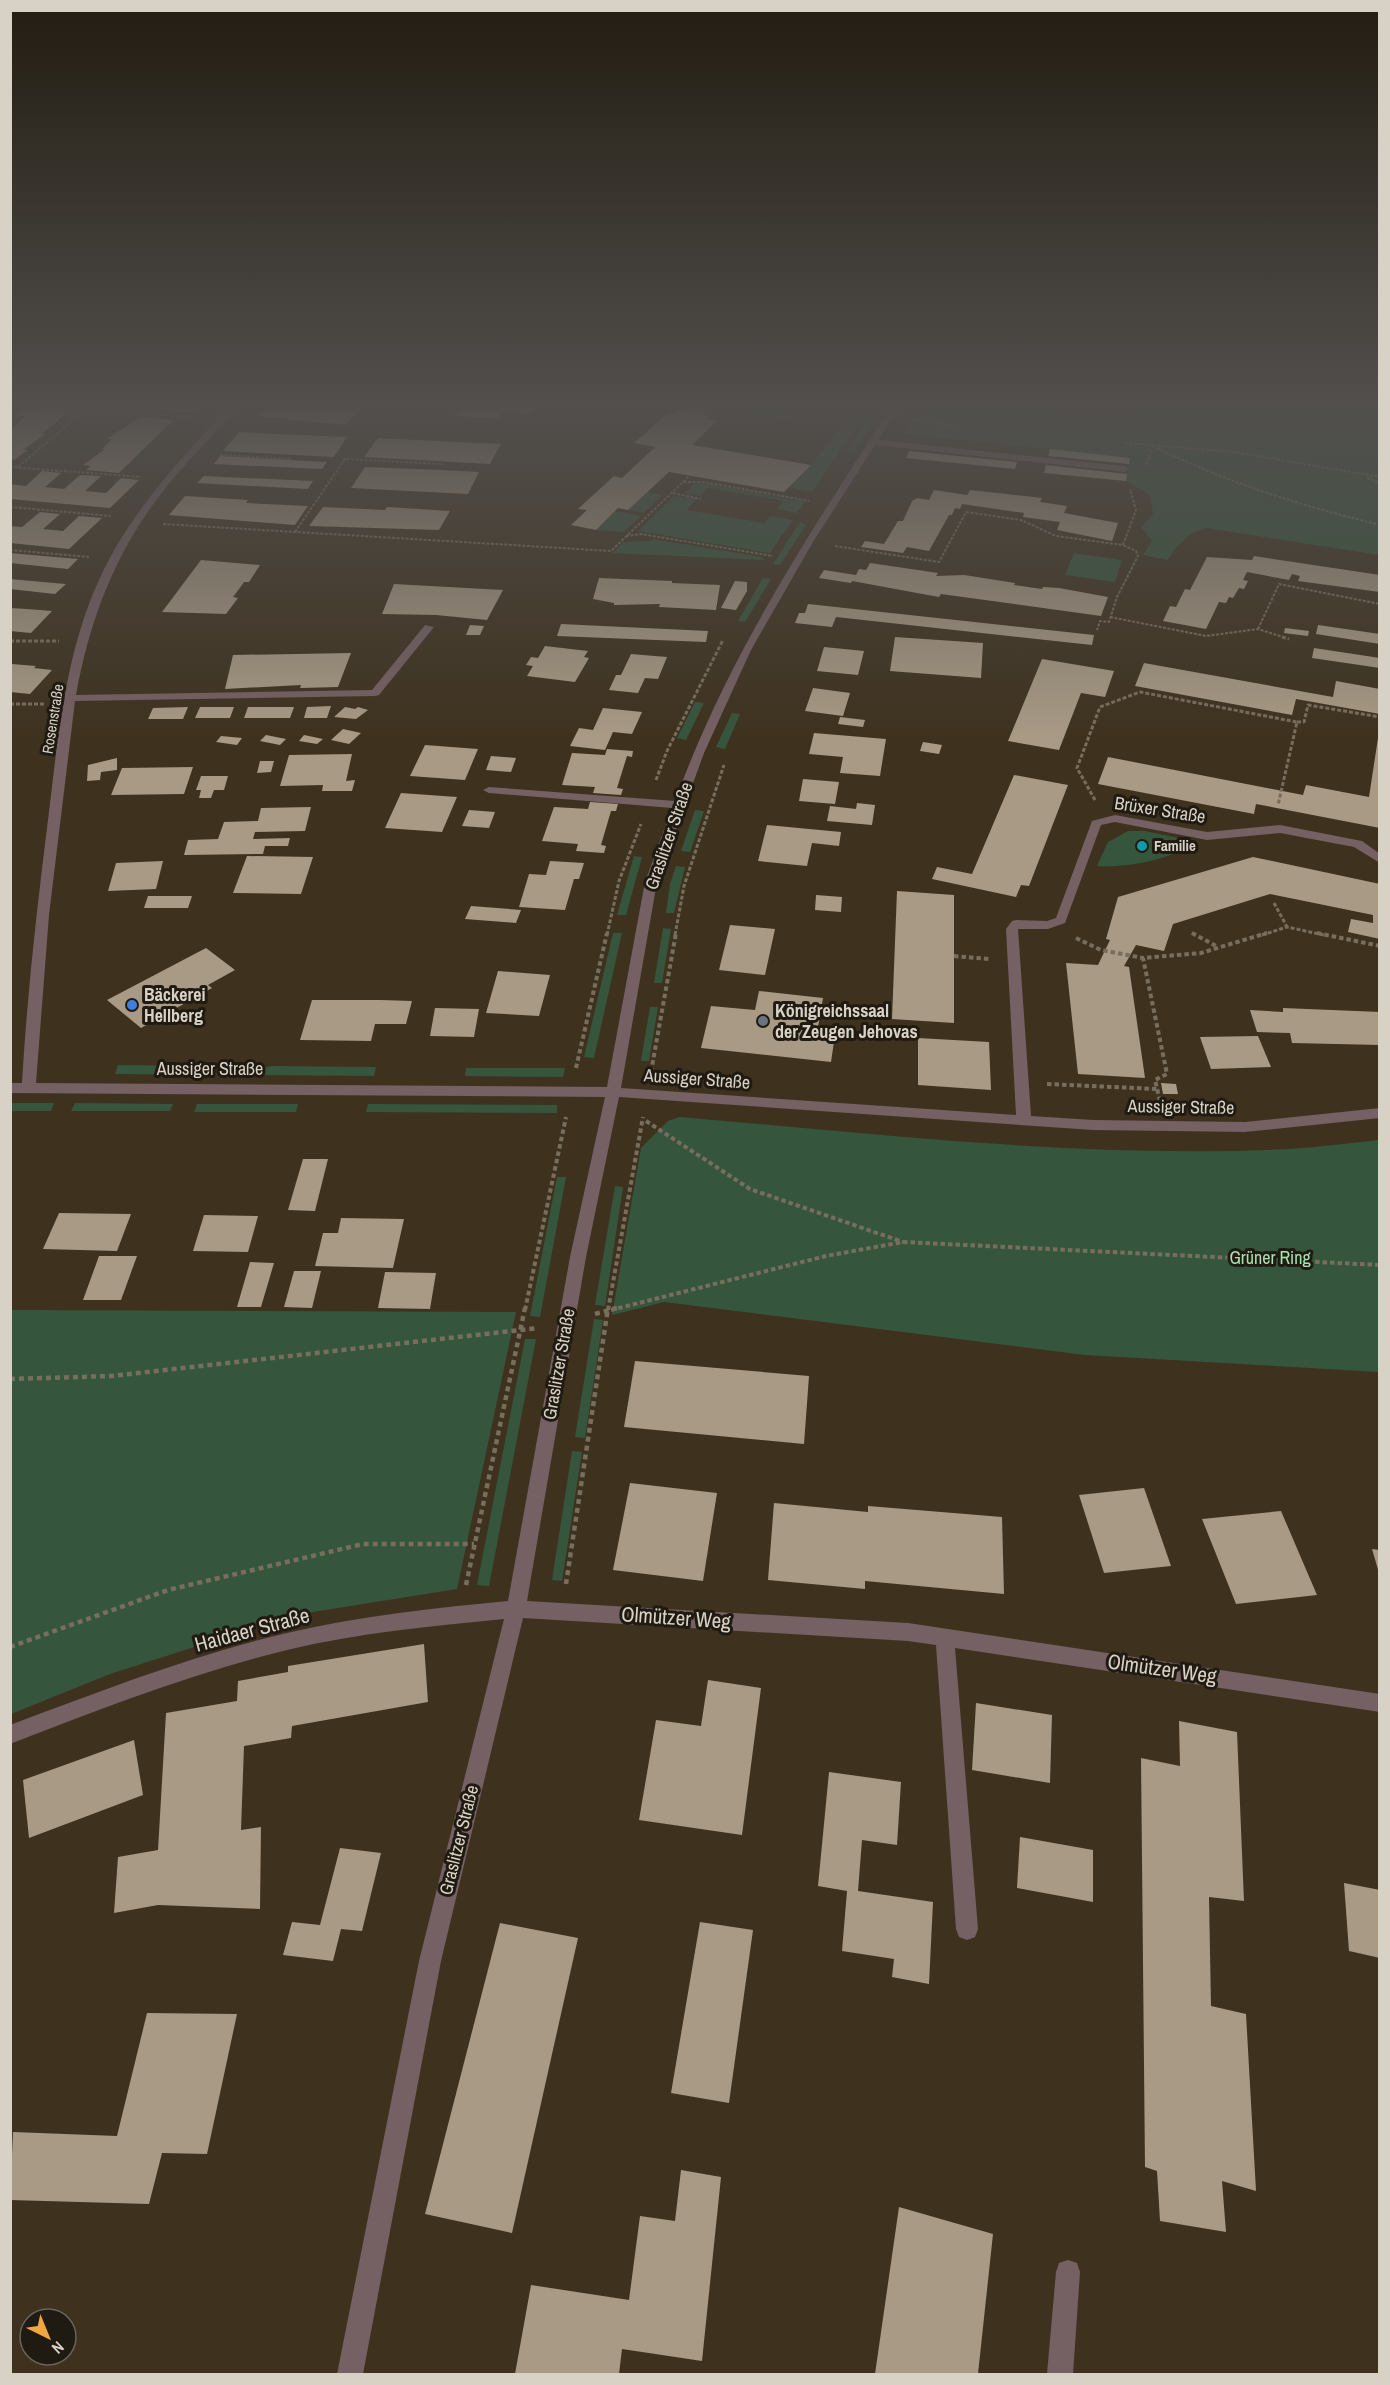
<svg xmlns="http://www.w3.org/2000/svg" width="1390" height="2385" viewBox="0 0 1390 2385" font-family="'Archivo Narrow',sans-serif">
<rect width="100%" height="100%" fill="#3e321f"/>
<g fill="#36553d">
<path d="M713,403H802L792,420L708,411Z"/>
<path d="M859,403H873L812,492L788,487L811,465Z"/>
<path d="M878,403L885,404L854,452L847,451Z"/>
<path d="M922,403H1008V406L1130,417L1132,403H1379V555L1207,528C1187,532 1179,545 1167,560L1143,555L1152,541L1141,527L1153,514L1150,495L1126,481L1130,458L904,434Z"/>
<path d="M703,483L805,502L797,513L777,509L783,501L708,488L700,496L685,493L694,484Z"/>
<path d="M647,492L663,495L644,513L628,510Z"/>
<path d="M674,496L697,498L687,510L764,523L771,516L793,520L770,553L638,531Z"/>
<path d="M615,511L641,516L624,532L596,530Z"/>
<path d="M800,522L806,525L780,565L773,564Z"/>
<path d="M653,539L762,557L765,560L613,553L623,542L651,541Z"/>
<path d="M1074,553L1122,560L1115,582L1065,575Z"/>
<path d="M763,578L771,579L745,622L738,621Z"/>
<path d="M695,702L704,703L686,740L677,738Z"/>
<path d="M732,713L740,714L725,749L716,747Z"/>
<path d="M695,810L704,811L690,852L681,851Z"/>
<path d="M1128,831H1145L1198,842C1170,859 1130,868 1097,866L1108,842Z"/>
<path d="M634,856L642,857L626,915H617Z"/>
<path d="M676,866L685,867L674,913H666L670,884Z"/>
<path d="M663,928L671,929L662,983H654Z"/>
<path d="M613,933H622L594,1058L584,1057Z"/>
<path d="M650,1007H658L649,1061H641Z"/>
<path d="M118,1065L195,1066L218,1075L115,1074Z"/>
<path d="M271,1066L376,1067L374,1076L241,1075Z"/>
<path d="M466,1068H565L563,1077L465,1076Z"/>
<path d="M11,1103H54L51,1111H11Z"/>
<path d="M75,1103L173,1104L170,1111H71Z"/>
<path d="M197,1104H298L296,1112H194Z"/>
<path d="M368,1104L557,1105V1113L366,1112Z"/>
<path d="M680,1117C882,1134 1086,1159 1289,1149C1319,1147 1349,1143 1379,1140V1372L1085,1355L664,1302L612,1315L641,1148L668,1121Z"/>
<path d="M557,1177H566L540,1317L530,1316Z"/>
<path d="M615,1186L623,1187L605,1306L595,1305Z"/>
<path d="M11,1310L516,1312L457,1589L294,1615L110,1674L11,1714Z"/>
<path d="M594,1319L603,1320L585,1438L575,1437Z"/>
<path d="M525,1339H536L489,1586L477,1585Z"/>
<path d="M572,1451L582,1452L562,1581L552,1580Z"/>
</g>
<g fill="#a89a85">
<path d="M163,403H198L202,404L193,412L156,410Z"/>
<path d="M294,403H318L313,408L334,410L340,403L363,405L346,425L259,416L271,404L292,405Z"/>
<path d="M465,403H522L537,405L529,414L505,410L497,419L454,415Z"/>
<path d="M24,409L68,412L42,434H45L23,450H27L14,460L10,459V430L26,416L16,415Z"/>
<path d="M679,409L706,413L703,415L709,416L706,419L717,421L692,445L811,465L784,492L669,472L628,510L618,508L596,530L571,525L587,510L578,509L614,476L622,478L655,447L634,443L668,413L673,414Z"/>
<path d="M140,417L173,420L119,473L86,470L91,466L83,465L105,449H102L112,439H107Z"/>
<path d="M239,432L275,434L347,437L334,457L223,451Z"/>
<path d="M378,438L455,442L501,444L490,464L364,457Z"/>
<path d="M1050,449L1130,458L1129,464L1048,456Z"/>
<path d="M909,451L1017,462L1015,469L906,458Z"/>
<path d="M220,456L327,462L322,469L214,464Z"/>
<path d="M1046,465L1127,474L1126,481L1044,473Z"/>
<path d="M365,467L441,470L479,472L468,494L351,488Z"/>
<path d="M42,471L61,473L45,487L64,489L80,475L101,476L85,491L106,493L121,478L139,480L110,508L10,499V484L26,486Z"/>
<path d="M204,476L313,481L308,489L197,483Z"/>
<path d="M934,490L967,495L970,490L1042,498L1040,502L1067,506L1064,513L1118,523L1112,541L1057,530L1060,522L1023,517L1024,513L962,504L960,509L955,508L952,515H949L929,551L907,547L903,553L861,547L865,541L884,544L898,521H903L912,501L917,498L929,500Z"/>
<path d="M185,496L248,500L246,503L308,506L295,525L169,515Z"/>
<path d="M323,507L385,510L387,507L450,511L439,530L309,526Z"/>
<path d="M40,512L60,514L43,529L63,531L79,516L102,518L69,549L10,543V526L22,527Z"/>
<path d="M10,553L78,559L68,569L10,563Z"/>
<path d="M1254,556L1380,575V592L1298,581L1300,576L1292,574L1289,580L1247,572L1243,580L1248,581L1244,589L1239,588L1233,598L1229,597L1226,603L1219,602L1206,629L1163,621L1170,606L1176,607L1185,589L1190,590L1207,557L1252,560Z"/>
<path d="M201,560L260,565L249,582H244L239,589L233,597L238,598L226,614L162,612Z"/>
<path d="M870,563L938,573L936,576L964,575L1015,583L1014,585L1042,589L1043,587L1059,588L1108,597L1101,616L941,594L939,597L852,581L851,583L819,578L824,570L856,575L859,569L866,570Z"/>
<path d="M599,578L672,581V583L720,585L716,610L659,607L660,604L614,605V603L593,599Z"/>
<path d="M10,579L54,583L66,584L55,594L10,589Z"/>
<path d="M735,581L747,582V591L736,610L721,608Z"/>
<path d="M394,584L503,590L487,620L436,615L382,614Z"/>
<path d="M808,604L1094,635L1092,645L836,617L832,627L795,623L799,613H805Z"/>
<path d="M10,608L27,609L52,611L31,633L10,631Z"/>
<path d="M561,624L708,631L706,642L557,636Z"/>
<path d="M470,625L484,626L480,635H466Z"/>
<path d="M1318,625L1380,634V644L1316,634Z"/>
<path d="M1285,628L1309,631L1308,636L1284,633Z"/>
<path d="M895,637L983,643L981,678L890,671Z"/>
<path d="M545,646L588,651L584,657L589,658L575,682L527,676L533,666L526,665L531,657L538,658Z"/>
<path d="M824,647L864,651L858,675L817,671Z"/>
<path d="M1314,648L1380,658V668L1312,658Z"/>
<path d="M351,653L338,687L300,688L301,685L225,689L233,655Z"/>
<path d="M631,654L667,657L658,679L645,678L638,693L609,690L616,675H621Z"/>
<path d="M1042,659L1114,671L1105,697L1081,693L1059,750L1008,741Z"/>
<path d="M1144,663L1333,697L1336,681L1380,689V714L1296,699L1292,715L1135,686Z"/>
<path d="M12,664L36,666L34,668L52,670L30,694L10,692Z"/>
<path d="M813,688L850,693L843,716L805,711Z"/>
<path d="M331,706L327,718H304L307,707Z"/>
<path d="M188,707L183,719H148L153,708Z"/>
<path d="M200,707H234L230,718H195Z"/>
<path d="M248,707H294L290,718H244Z"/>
<path d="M345,707L355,709L358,707L368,710L356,719L334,717Z"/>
<path d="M603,708L642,712L632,734L613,732L605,750L570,746L579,728L593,730Z"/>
<path d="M840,717L865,720L863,727L838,724Z"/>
<path d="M343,729L361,733L349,744L331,740Z"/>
<path d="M814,733L886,739L880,776L840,773L843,757L809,754Z"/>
<path d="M266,735L286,739L280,745L260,741Z"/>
<path d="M304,735L323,739L317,744L299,741Z"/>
<path d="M221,736L242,738L237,745L216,742Z"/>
<path d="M1378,738L1380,828L1256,804L1254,814L1098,784L1108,757L1303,795L1306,785L1369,797Z"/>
<path d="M923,742L942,745L939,754L920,751Z"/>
<path d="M425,745L478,749L465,780L410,776Z"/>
<path d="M607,749L633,751L632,757L627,756L617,788L623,789L621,795L593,793L595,787L562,785L572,753L605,755Z"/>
<path d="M352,754L346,781L355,780L352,791H322L323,785L280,786L289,755Z"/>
<path d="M491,756L516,758L511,772L486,770Z"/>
<path d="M117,758V770L101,772L100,780L87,781L88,765Z"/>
<path d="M260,761H274L271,772L257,773Z"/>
<path d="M193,767L184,794L111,795L122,768Z"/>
<path d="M1014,775L1068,785L1029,886L1021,885L1016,897L932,879L937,867L972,874Z"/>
<path d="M201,776H228L224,790H214L211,798H199L201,790H196Z"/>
<path d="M803,779L839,782L835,804L799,801Z"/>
<path d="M401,793L457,797L442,832L385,828Z"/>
<path d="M590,802L618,804L616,811H611L601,845L606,846L604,853L576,851L578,844L542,841L554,807L588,809Z"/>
<path d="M857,803L875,805L872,825L827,821L830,806L856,809Z"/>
<path d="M311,807L305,831L255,832L253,839L290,838L288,846H265L263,854L184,855L188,840L218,839L224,822L258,821L261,808Z"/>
<path d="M469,810L495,812L489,828L462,826Z"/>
<path d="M767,825L841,832L839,846L812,843L807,866L758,861Z"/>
<path d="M247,856L313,857L301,894L233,893Z"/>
<path d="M1253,857L1380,884V939L1348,932L1351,919L1373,923V915L1270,894L1173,924L1164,951L1136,945L1124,966L1129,967L1145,1078L1078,1074L1066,963L1098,965L1110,940L1106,939L1118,897Z"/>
<path d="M163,861L156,889L108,891L116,863Z"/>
<path d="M550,861L584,863L579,879H574L565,910L519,907L529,874L546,875Z"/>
<path d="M897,891L954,895V1023L892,1019Z"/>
<path d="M816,895L842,897L841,912L815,910Z"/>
<path d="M148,896H192L188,908H144Z"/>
<path d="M471,906L521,910L516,923L465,919Z"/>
<path d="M730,925L775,929L765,975L719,970Z"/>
<path d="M206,948L235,970L208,985L212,988L141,1028L107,1000Z"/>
<path d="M498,971L550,975L539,1016L486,1013Z"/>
<path d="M759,991L823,998L817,1033L835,1035L831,1062L701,1048L711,1006L755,1010Z"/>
<path d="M312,1000H381L412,1001L406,1024H375L371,1041L300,1040Z"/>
<path d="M435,1008L479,1009L474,1037L430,1036Z"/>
<path d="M1283,1008L1380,1012V1045L1292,1043L1290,1033L1257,1032L1250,1010L1283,1012Z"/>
<path d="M1258,1036L1271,1067L1211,1069L1200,1037Z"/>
<path d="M918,1038L989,1042L991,1090L918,1085Z"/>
<path d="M1161,1083L1176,1084L1178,1094H1163Z"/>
<path d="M303,1159H328L315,1211L288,1210Z"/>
<path d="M59,1213L131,1214L117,1251L43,1249Z"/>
<path d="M204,1215L258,1216L248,1252L193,1251Z"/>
<path d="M341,1218L404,1219L393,1268L315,1266L323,1233H338Z"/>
<path d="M99,1256H137L121,1300H83Z"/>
<path d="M250,1262L274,1263L261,1307H237Z"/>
<path d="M294,1271H321L312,1308L284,1307Z"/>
<path d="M385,1272L436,1273L430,1309L378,1308Z"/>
<path d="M635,1361L809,1376L804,1444L624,1427Z"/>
<path d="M630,1483L717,1493L703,1581L613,1570Z"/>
<path d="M1144,1488L1171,1566L1104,1573L1079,1495Z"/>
<path d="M774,1503L868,1512V1506L1002,1517L1004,1594L865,1581V1589L768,1580Z"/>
<path d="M1281,1511L1317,1595L1236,1604L1202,1519Z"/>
<path d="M1372,1549L1380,1550V1573H1379Z"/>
<path d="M424,1644L428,1702L292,1726L291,1738L244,1746L241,1830L261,1827L260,1909L158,1905L114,1913L118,1857L158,1850L166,1713L237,1701L238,1681L288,1672V1666Z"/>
<path d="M708,1680L761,1688L742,1835L639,1820L656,1720L701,1726Z"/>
<path d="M976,1703L1052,1715L1050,1783L972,1770Z"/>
<path d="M1179,1721L1237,1732L1244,1901L1209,1897L1211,2006L1246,2014L1256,2191L1222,2181L1226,2232L1160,2221L1157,2171L1145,2167L1141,1758L1180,1766Z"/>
<path d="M134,1740L143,1795L29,1838L23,1780Z"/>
<path d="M829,1772L901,1782L897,1845L862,1840L858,1891L933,1902L929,1984L892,1977L894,1959L842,1951L847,1891L818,1886Z"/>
<path d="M1020,1837L1093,1850V1902L1017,1888Z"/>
<path d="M340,1848L381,1853L362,1931L341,1929L333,1961L283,1955L292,1922L320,1925Z"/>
<path d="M1344,1883L1380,1890V1958L1349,1951Z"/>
<path d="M700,1922L753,1930L729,2103L671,2093Z"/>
<path d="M500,1923L578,1938L512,2233L425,2214Z"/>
<path d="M147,2013L237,2014L207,2154L162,2153L149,2204L10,2200L13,2132L117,2136Z"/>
<path d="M681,2170L721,2177L702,2361L622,2349L619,2374H515L531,2285L629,2300L640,2216L675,2221Z"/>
<path d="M899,2207L993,2234L978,2374H875Z"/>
</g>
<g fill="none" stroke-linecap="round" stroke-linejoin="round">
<g stroke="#786e5e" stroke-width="2" stroke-dasharray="3 1.5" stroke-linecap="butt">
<path d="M10,403L191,417"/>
<path d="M103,410L112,403"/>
<path d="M913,420L959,426"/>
<path d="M1125,443L1234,452L1380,477"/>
<path d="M1157,448C1228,483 1303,506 1380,525"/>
<path d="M220,455L291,459"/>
<path d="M1146,465L1153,446"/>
<path d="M10,467L141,477"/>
<path d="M18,467L85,410"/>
<path d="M1367,478L1380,483"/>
<path d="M683,482L690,475"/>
<path d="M673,493L701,499"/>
<path d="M10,507L111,516"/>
<path d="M163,524L611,551L683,482H704L809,501"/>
<path d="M295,532L345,459L443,464"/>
<path d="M626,536L641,534L773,556"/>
<path d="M1123,545L1136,510L1130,489"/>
<path d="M835,546L939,562L966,512L1021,520L1056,536L1123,545L1136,551L1138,556L1117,597L1109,622L1100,621L1097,630"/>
<path d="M10,550L89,557"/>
<path d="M1110,617L1206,636L1258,629L1286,638"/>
<path d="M1258,629L1279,584L1380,604"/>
</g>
<g stroke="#786e5e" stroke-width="3" stroke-dasharray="4 2" stroke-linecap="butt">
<path d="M1282,637L1289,639"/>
<path d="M10,641H59"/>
<path d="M10,704H45"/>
<path d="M1297,722H1304L1308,705L1380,717"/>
<path d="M656,780L667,751L723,640"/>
<path d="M1095,800L1077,768L1100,707L1140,692L1297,722L1278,805"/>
<path d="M1274,903L1287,927"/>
<path d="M1192,933L1195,935"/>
<path d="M607,935L619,881L641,824"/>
<path d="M675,935L684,886L724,765"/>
<path d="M1262,935L1287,927L1324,935"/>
</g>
<g stroke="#786e5e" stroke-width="4" stroke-dasharray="4.5 3" stroke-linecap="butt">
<path d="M1192,933L1218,947"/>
<path d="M1317,933L1380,946"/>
<path d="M1076,938L1101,950L1143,958"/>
<path d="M954,956L989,959"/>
<path d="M576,1068L607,933"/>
<path d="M651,1072L676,933"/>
<path d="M1047,1084L1157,1089"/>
<path d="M1160,1101L1155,1080L1167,1074L1143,958L1201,953L1267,933"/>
<path d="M646,1121L750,1189L903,1242"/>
<path d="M525,1310L566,1117"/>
<path d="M608,1310L643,1117"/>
<path d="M611,1310L826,1256L903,1242L1380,1265"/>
</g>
<g stroke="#786e5e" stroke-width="4.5" stroke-dasharray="5 4" stroke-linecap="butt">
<path d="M595,1314L617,1308"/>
<path d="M10,1379L112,1376L538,1328"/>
<path d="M566,1584L608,1308"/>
<path d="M466,1585L525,1308"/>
<path d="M10,1647L168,1590L363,1544H474"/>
</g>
<g fill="#756064" fill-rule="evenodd">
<path d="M232,403H240C217,432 190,458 167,486C117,548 90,617 76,695L372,690L425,625L434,627L379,695L375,696L75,701L49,915L36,1083L607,1087L645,882L672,808L489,793L483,790L489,787L675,801C728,656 810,532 894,403H902L878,440L1125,466L1129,469L1125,472L875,445L813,542L751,650L704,753L657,882L621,1088L1016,1115L1006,929L1012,921L1016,920L1047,921L1056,918L1092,821L1115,815L1207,832L1280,825L1362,841L1380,854V863L1354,847L1280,833L1207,840L1115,822L1101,825L1065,923L1048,929H1018L1031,1116L1093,1120L1245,1122L1380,1108V1118L1245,1132L1093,1130L619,1097L586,1257L527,1601L908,1623L1380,1694V1712L955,1648L978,1929L975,1937L967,1940L959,1937L956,1929L936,1645L908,1641L523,1618L441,1961L363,2374H337L419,1961L504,1619C431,1626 358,1633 287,1650C193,1673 101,1709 10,1744V1725C101,1691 193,1655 287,1633C360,1616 434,1608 508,1601L570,1257L605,1097L10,1093V1083H22C27,995 37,908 48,820C59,731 66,637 111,556C142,499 188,451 232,403Z"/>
<path d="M1068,2260L1077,2263L1080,2272L1073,2374H1047L1056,2272L1059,2263Z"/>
</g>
</g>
<linearGradient id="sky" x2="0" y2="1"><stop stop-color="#221c11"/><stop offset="0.55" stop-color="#524f4d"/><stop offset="1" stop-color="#524f4d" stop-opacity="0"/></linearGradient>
<rect width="1390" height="737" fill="url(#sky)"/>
<circle fill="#0f9aa8" stroke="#201b12" stroke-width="2" cx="1142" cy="846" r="6"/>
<circle fill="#3f7fe0" stroke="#201b12" stroke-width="2" cx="132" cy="1005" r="6"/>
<circle fill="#6b7280" stroke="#201b12" stroke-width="2" cx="763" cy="1021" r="6"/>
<g text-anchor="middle" stroke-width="6" stroke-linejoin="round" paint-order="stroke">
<g font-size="15" fill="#d8d1c6" stroke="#201b12">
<text transform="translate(53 719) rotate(-81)" y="5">Rosenstraße</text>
</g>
<g font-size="15" font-weight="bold" fill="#d8d1c6" stroke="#201b12" text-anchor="start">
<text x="1154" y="851">Familie</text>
</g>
<g font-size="18" fill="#d8d1c6" stroke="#201b12">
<text transform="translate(1160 810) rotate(9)" y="6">Brüxer Straße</text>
<text transform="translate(669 836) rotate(-71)" y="6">Graslitzer Straße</text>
<text x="210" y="1075">Aussiger Straße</text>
<text transform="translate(697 1079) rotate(4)" y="6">Aussiger Straße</text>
<text transform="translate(1181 1107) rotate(1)" y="6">Aussiger Straße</text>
<text transform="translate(559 1364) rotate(-80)" y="6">Graslitzer Straße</text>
<text transform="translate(459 1840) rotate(-76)" y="6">Graslitzer Straße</text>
</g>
<g font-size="18" font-weight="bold" fill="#d8d1c6" stroke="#201b12" text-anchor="start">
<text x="144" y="1001">Bäckerei<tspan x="144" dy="21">Hellberg</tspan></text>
<text x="775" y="1017">Königreichssaal<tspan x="775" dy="21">der Zeugen Jehovas</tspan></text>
</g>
<g font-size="18" fill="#a5e4b1" stroke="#201b12">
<text x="1270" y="1264">Grüner Ring</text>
</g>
<g font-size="21" fill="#d8d1c6" stroke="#201b12">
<text transform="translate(676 1618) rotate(4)" y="7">Olmützer Weg</text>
<text transform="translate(252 1630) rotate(-15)" y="7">Haidaer Straße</text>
<text transform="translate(1162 1669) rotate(8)" y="7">Olmützer Weg</text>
</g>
</g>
<rect width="1390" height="2385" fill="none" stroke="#d8d1c6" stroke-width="24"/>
<g transform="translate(48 2337) rotate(137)"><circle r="28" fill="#201b12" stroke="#6a645a" stroke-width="1.5"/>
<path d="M0-4.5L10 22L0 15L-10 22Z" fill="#f1a63f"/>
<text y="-9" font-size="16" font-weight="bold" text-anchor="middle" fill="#d8d1c6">N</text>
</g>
</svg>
